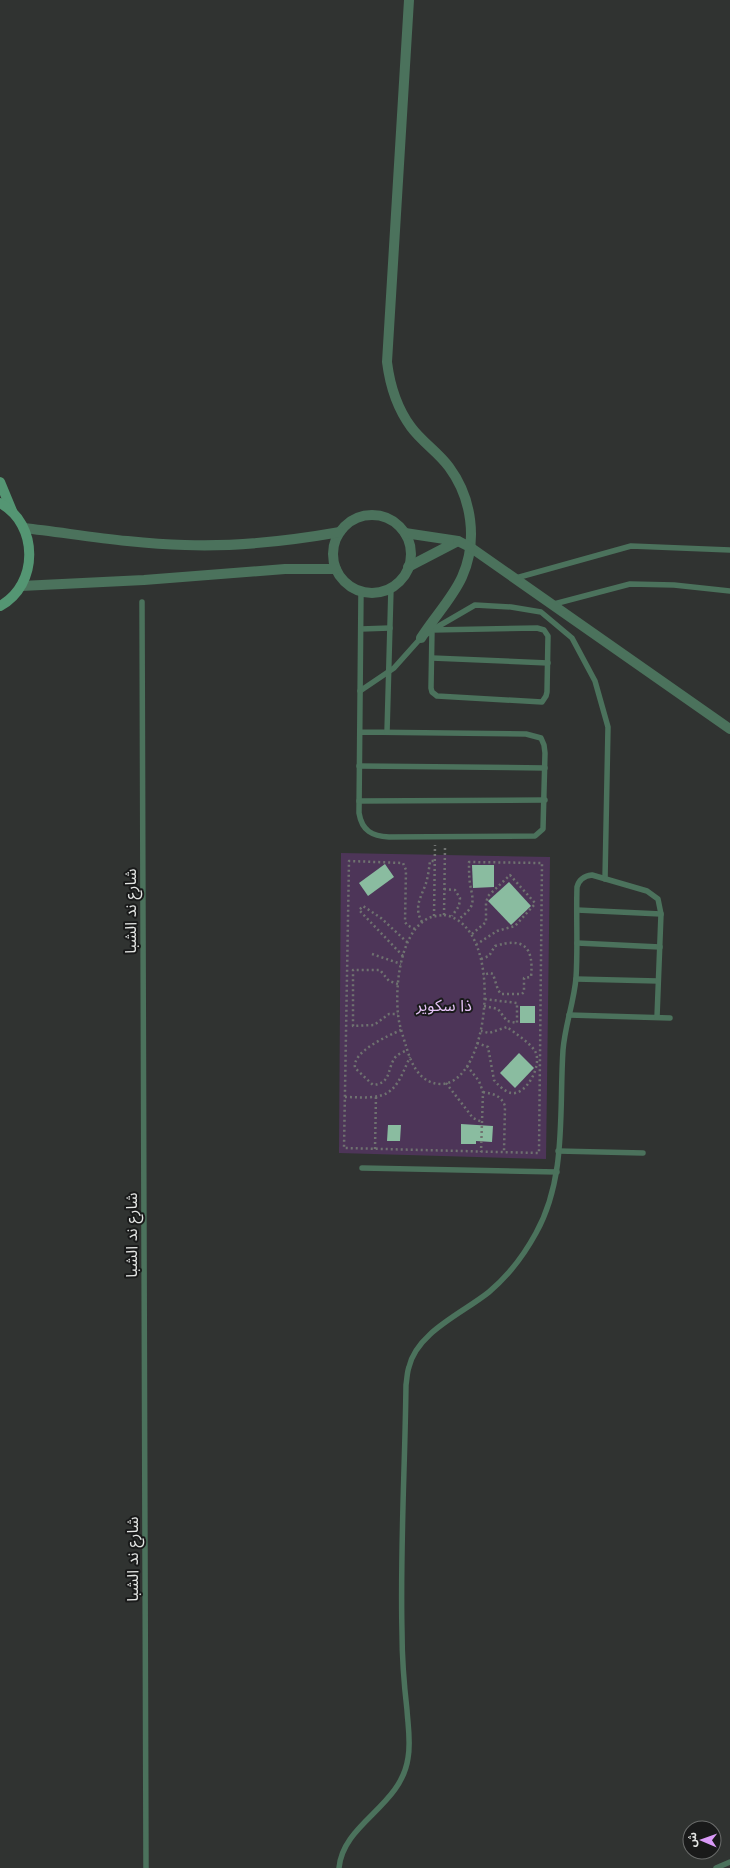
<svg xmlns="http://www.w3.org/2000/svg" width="730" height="1868" viewBox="0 0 730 1868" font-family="Jost,'Noto Sans Arabic',sans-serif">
<rect width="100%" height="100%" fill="#303331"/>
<path fill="#4d3558" d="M341,853L550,857L546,1159L339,1153Z"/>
<g fill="#8abca0">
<path d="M385,864L394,877L368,896L359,883Z"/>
<path d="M472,865H494V887L473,888Z"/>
<path d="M509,882L531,906L511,925L488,901Z"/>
<rect x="520" y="1006" width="15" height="17"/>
<path d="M519,1053L534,1068L515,1088L500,1073Z"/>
<path d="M461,1124L493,1126L492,1142L476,1141V1144H461Z"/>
<path d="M388,1125H401L400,1141H387Z"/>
</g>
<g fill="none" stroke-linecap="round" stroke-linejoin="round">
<g stroke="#6f7270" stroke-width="2.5" stroke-dasharray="2 3" stroke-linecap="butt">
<path d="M444,889L455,890L460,898L459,906L452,916"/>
<path d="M444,915C506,924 491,1086 440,1084C419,1083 411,1063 406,1046C403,1036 399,1025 398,1014C395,987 400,937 424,921C430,916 437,916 444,915Z"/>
<path d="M444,915L445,847"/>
<path d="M434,916L435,845"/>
<path d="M422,922C414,908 420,899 425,886C428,878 429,869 430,861H435"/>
<path d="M415,929L407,925L405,922L406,870L403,863L349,861L344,1148L539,1153L542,863L469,862C469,870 469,877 470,884C474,904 475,906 459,919"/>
<path d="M472,934L486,922V903L488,896L510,875L535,903L534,905L515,926L497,931L477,944"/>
<path d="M372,954L401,964"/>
<path d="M403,956L359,910L363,906L381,918L408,943"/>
<path d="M481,959L489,956L495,946C524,937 534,947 531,977L524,978V992L522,994H501L498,990L493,974L490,973L483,975"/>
<path d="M398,984L389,981L380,970H353V1026L374,1025L389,1014H398"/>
<path d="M484,1006L498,1009L507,1021L517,1023V1003L484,999"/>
<path d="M401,1030C388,1036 352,1051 355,1068L373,1085C391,1083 387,1071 394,1059C396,1055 403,1052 407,1050"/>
<path d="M477,1043L488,1047L494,1080C497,1084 505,1092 511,1093C526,1096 543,1065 535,1051C529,1042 515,1033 507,1027L489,1033L481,1031"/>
<path d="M467,1066L479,1081L483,1092L481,1152"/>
<path d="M446,1083L473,1118L482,1122"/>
<path d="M483,1092C493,1094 501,1095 505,1106L504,1152"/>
<path d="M345,1097C358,1097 381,1100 391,1090C400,1083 405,1067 410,1057"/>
<path d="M375,1149L376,1096"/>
</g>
<g stroke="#4b725c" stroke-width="5.5">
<path d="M516,578L631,546L730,550"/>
<path d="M142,602L146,1868"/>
<path d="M554,604L630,584L674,585L730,591"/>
<path d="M361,629L390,628"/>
<path d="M432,658L548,663"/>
<path d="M360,691L394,668L419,640L432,630L537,628L544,630L548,636L547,692L546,696L542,702L437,696L432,692L431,688L432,630L475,605L511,607L541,612L572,638L595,681L608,727L605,879"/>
<path d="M360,732L526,734L541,738L544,745L545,753L543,829L535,836L389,837C372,836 362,831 359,813L361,591"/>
<path d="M387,732L391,588"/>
<path d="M359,766L545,768"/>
<path d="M359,801L545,800"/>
<path d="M577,910L661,914"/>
<path d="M577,943L660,947"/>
<path d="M576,979L658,981"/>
<path d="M569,1015L670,1018"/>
<path d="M558,1151L643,1153"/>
<path d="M362,1168L557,1172"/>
<path d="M339,1868C343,1823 401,1807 408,1758C411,1742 408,1726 407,1710C404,1684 402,1658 402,1632C400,1549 405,1467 406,1385C407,1379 407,1372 409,1367C417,1332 463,1313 489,1292C508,1276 524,1255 536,1233C567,1177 559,1111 563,1050C565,1025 574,1002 576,978C578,948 576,918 577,887C579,879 584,876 592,875L647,891L658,899L661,914L657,1017"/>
<path d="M716,1868L730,1862"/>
</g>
<g stroke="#4b725c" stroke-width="10">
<path d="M409,0L387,362C390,386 397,408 411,427C422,442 438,452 449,467C472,498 478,541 462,577C452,599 434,617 421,638"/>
<circle cx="372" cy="554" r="39"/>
<path d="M24,528C76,534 132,544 185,545C236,547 289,541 340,532"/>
<path d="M405,533L458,541L408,567"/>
<path d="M458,541L470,547L730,729"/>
<path d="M21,586L144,580L285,569H336"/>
</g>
<g stroke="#549673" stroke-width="10">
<path d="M0,482L12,511"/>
<path d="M0,503C39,524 39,585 0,606"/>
</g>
</g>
<g text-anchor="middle" stroke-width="4" stroke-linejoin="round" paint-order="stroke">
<g font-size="16" fill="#e4e6e4" stroke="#191a1a">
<text transform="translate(130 911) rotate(-90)" y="6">شارع ند الشبا</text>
<text transform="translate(131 1235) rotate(-90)" y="6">شارع ند الشبا</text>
<text transform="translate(132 1559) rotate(-90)" y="6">شارع ند الشبا</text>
</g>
<g font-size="16" fill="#e7c5f8" stroke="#191a1a">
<text x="444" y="1011">ذا سكوير</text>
</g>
</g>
<g transform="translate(702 1840) rotate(272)"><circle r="19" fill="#191a1a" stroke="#6a6c6b"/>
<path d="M0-3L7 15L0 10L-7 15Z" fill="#d99af7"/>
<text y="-6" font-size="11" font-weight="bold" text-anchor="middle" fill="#e4e6e4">ش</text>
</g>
</svg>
